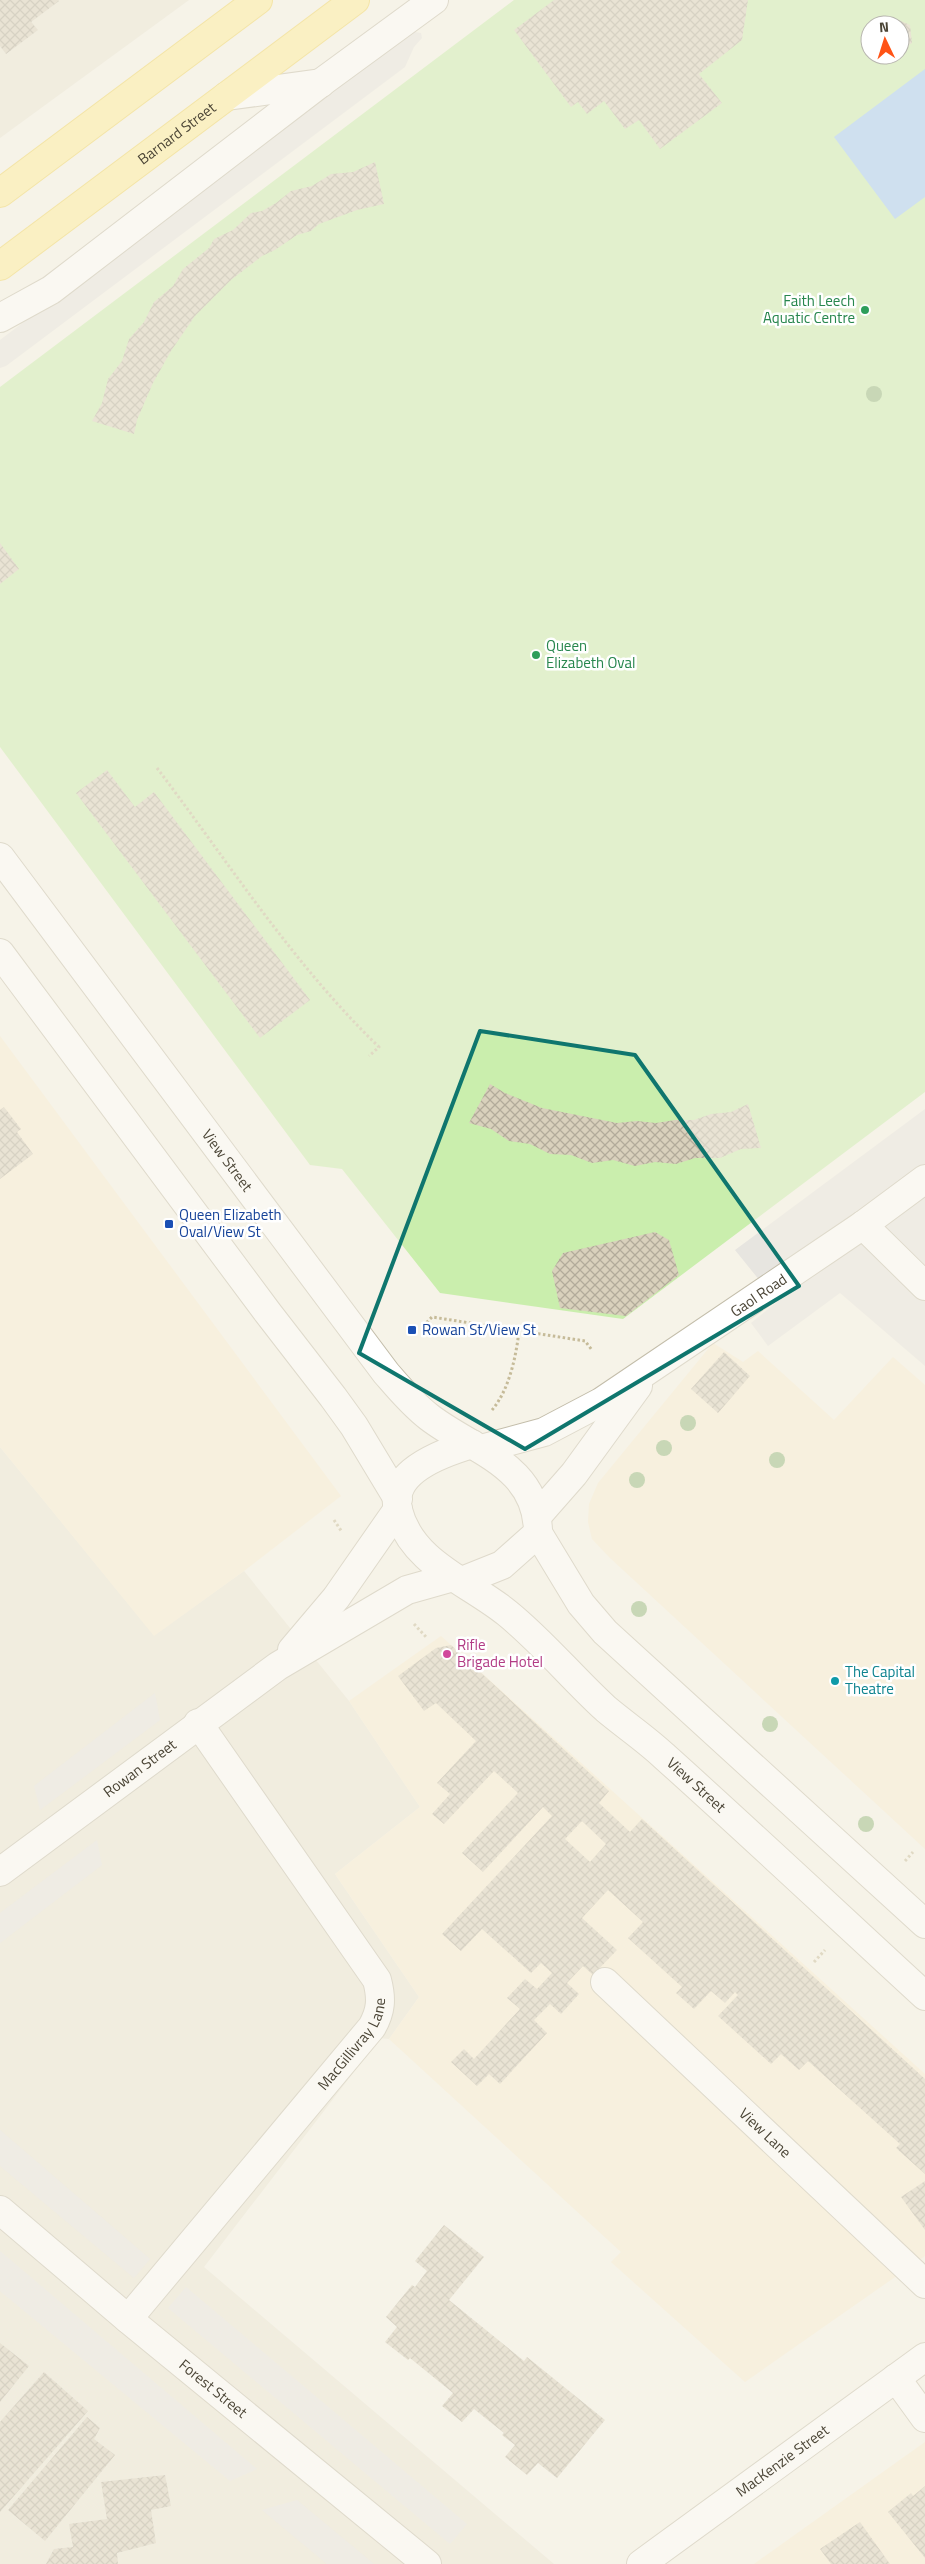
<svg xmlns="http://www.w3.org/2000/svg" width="925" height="2564" viewBox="0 0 925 2564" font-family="'Titillium Web',sans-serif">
<defs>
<pattern id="building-cross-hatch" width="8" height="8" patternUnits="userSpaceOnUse" patternTransform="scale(1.25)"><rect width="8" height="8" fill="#d9d1bc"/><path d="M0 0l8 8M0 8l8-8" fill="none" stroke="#b2ab9a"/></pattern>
</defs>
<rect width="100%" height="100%" fill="#f6f3e8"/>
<g fill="#eae6d6">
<path d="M0,0H189L0,138Z"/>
<path d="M0,1447L154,1635L244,1571L349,1701L420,1807L335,1874L419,1997L389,2039L380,2038L204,2267L554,2564H0Z"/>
</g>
<g fill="#f9edd2">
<path d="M0,1036L341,1496L244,1571L154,1636L0,1447Z"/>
<path d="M713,1343L743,1362L758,1351L834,1420L893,1357L925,1385V1849L609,1557L592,1539L588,1522L589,1504L598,1483Z"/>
<path d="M441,1636L925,2074V2256L745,2382L611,2262L621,2252L389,2039L419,1997L335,1874L420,1807L349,1701Z"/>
<path d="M925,2442V2564H754Z"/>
</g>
<path fill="#caeead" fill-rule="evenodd" d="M514,0H925V1092L623,1319L440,1293L342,1169L310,1165L0,747V387ZM870,25H900V55H870Z"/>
<g fill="#e7e5e0">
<path d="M408,31L421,33L422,38L414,47L405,67L6,366L0,368V340Z"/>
<path d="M925,1109V1366L840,1293L768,1346L751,1323L777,1302L735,1250Z"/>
<path d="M155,1693L160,1720L40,1810L34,1786Z"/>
<path d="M97,1840L102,1865L0,1943V1913Z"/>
<path d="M0,2130L150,2259L134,2278L0,2166Z"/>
<path d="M0,2251L257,2469L230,2481L0,2291Z"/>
<path d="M186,2287L467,2524L450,2544L168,2308Z"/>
<path d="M297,2500L374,2564H327L262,2510Z"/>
</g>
<path fill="#9fcaf9" d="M925,69V197L895,219L834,137Z"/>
<g fill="url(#building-cross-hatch)" fill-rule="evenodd">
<path d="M0,0H58L59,1L31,22L38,30L6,54L0,46Z"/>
<path d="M554,0H748L742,40L699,74L722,103L660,149L639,120L625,129L604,101L587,114L578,102L571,107L514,30Z"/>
<path d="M894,18L910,25L912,43L900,51V25H886Z"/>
<path d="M375,162L384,204L357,210L319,224L311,231L297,235L275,250L262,256L231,280L195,316L171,351L153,383L137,420L134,434L92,421L102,403L108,379L122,361L129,339L144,322L154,302L173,286L183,269L209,248L214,239L233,230L251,213L262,211L276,203L291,191L312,186L331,174L353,172Z"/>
<path d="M0,543L19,569L0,584Z"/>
<path d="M107,770L135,807L154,792L310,1000L260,1038L76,793Z"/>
<path d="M490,1084L505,1093L542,1108L617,1123L637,1121L656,1123L675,1120H694L711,1114L731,1112L748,1104L761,1148L741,1149L720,1158H695L676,1164L655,1162L635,1166L613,1160L592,1163L571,1155L550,1154L530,1144L509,1141L491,1129L469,1123Z"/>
<path d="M4,1107L21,1129L17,1132L33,1154L0,1179V1110Z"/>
<path d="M655,1232L669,1240L679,1275L626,1316L560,1308L552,1271L563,1253Z"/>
<path d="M724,1352L750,1376L718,1413L691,1389Z"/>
<path d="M451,1645L609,1791L599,1803L630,1832L642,1819L925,2079V2174L896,2148L900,2144L808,2061L799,2070L781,2054L771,2064L718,2016L738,1995L735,1992L725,2003L711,1991L694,2009L676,1993L682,1987L628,1938L643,1922L608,1890L582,1918L617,1950L593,1975L583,1966L567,1983L579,1994L561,2014L550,2004L534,2020L547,2033L500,2084L489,2074L477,2086L451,2062L464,2049L474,2059L520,2009L507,1998L525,1979L537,1989L552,1973L541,1963L531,1973L482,1929L461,1951L442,1934L552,1816L543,1807L483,1872L462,1853L518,1793L494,1771L444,1824L432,1814L450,1794L437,1783L476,1741L436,1703L424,1711L398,1676L436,1648ZM582,1821L606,1844L590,1862L565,1839Z"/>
<path d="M925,2181V2230L901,2197Z"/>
<path d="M444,2225L484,2257L449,2300L524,2361L527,2357L605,2420L557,2478L538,2463L527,2475L505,2457L515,2445L502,2435L504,2433L474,2409L462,2422L442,2406L453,2393L410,2358L408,2360L385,2342L397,2327L386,2317L412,2285L415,2287L427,2271L415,2261Z"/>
<path d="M0,2343L29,2366L0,2402Z"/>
<path d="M44,2372L88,2411L0,2512V2422Z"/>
<path d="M87,2417L100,2428L94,2439L115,2455L45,2541L8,2510Z"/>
<path d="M165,2475L171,2506L151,2510L156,2543L117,2553L118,2564H46L54,2549L73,2547L69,2524L107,2519L101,2482Z"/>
<path d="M925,2486V2558L888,2512L911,2493L913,2496Z"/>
<path d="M860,2522L890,2564H831L820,2549Z"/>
</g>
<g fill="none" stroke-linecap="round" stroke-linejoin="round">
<defs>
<g id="minor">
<path d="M227,96L321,83"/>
<path d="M0,318L51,290L322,82L434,0"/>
<path id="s1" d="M0,857L386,1373C399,1388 412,1404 429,1417C473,1451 538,1465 538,1533L502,1565L462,1581"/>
<path d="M0,953L268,1313L333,1397L354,1426L398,1499"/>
<path d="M863,1225L925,1286"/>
<path id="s2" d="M472,1444C445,1452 388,1471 398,1510C411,1563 469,1582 507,1613C543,1642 572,1678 606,1709C625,1725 646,1739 664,1756C752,1835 838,1916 925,1996"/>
<path id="s3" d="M481,1449L544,1432L601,1402L863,1225L925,1179"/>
<path d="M538,1515L574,1474L638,1386"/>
<path d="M538,1533L581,1604L605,1632L925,1924"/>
<path d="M292,1650L336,1598L398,1509"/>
<path id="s4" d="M0,1872L278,1666L407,1590L453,1577"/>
<path id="s5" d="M605,1982L925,2284"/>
<path id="s6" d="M0,2210L128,2319L427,2564"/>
<path id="s7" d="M128,2319L372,2027C381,2011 382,1999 377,1980L198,1723"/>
<path d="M896,2378L925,2418"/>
<path id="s8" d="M641,2564L925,2357"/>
</g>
<g id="major">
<path d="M0,193L258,0"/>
<path id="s9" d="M0,266L355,0"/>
</g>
</defs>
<use href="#minor" stroke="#c3bdaa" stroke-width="30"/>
<use href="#major" stroke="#f1d55b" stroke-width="30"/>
<g stroke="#c6bb99" stroke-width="3" stroke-dasharray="2.5 2.5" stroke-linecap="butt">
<path d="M157,768C229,863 293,964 379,1047L369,1056"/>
<path d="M423,1326L432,1317L585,1341L592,1350"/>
<path d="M492,1410C509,1390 516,1357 519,1331"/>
<path d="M334,1520L342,1532"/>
<path d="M414,1624L427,1638"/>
<path d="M905,1861L913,1852"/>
<path d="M814,1962L825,1950"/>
</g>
<use href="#minor" stroke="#fff" stroke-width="28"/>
<use href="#major" stroke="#ffed98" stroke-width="28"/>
</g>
<g fill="#90b67b">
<circle cx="874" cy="394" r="8"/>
<circle cx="688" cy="1423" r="8"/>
<circle cx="664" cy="1448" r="8"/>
<circle cx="777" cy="1460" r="8"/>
<circle cx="637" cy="1480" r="8"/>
<circle cx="639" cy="1609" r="8"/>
<circle cx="770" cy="1724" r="8"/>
<circle cx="866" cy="1824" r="8"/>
</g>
<path d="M0 0H925V2564H0ZM480,1031L635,1055L799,1286L525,1449L359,1353Z" fill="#f6f3e8" fill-opacity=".55" fill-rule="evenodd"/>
<path fill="none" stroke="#0f766e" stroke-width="4" stroke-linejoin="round" d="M480,1031L635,1055L799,1286L525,1449L359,1353Z"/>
<g fill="#2e9e5b" stroke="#fff" stroke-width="2">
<circle cx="865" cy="310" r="5"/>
<circle cx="536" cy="655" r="5"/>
</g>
<g fill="#1a4fb4" stroke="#fff" stroke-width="2">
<rect x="164" y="1219" width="10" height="10" rx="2.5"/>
<rect x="407" y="1325" width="10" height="10" rx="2.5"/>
</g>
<circle fill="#d1479c" stroke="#fff" stroke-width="2" cx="447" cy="1654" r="5"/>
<circle fill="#0f9aa8" stroke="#fff" stroke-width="2" cx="835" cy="1681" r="5"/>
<g text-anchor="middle" stroke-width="5" stroke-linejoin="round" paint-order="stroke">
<g font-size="15" fill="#4b4536" stroke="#fff">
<text dy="5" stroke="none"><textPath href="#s9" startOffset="221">Barnard Street</textPath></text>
<text dy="5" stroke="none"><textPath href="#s1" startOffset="379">View Street</textPath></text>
<text dy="5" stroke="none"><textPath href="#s3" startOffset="320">Gaol Road</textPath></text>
<text dy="5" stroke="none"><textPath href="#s4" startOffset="174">Rowan Street</textPath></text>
<text dy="5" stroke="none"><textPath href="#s2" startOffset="519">View Street</textPath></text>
<text dy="5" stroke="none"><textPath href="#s7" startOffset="356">MacGillivray Lane</textPath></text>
<text dy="5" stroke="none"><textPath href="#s5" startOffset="220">View Lane</textPath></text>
<text dy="5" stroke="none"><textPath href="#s6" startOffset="278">Forest Street</textPath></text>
<text dy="5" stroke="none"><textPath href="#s8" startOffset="175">MacKenzie Street</textPath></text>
</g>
<g font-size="15" fill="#27864d" stroke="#fff" text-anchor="end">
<text x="855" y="306">Faith Leech<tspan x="855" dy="17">Aquatic Centre</tspan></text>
<text x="546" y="651" text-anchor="start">Queen<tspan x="546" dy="17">Elizabeth Oval</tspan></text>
</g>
<g font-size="15" fill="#164399" stroke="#fff" text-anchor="start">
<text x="179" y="1220">Queen Elizabeth<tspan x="179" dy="17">Oval/View St</tspan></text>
<text x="422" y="1335">Rowan St/View St</text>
</g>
<g font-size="15" fill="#b23c85" stroke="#fff" text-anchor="start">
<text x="457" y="1650">Rifle<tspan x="457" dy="17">Brigade Hotel</tspan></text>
</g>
<g font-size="15" fill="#0d838f" stroke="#fff" text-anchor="start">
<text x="845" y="1677">The Capital<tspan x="845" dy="17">Theatre</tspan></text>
</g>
</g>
<g transform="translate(885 40) rotate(356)"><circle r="24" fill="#ffffff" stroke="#b7b5af"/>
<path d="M0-4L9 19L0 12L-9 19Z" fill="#ff5316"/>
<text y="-8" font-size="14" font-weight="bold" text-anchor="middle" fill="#4b4536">N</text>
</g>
</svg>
